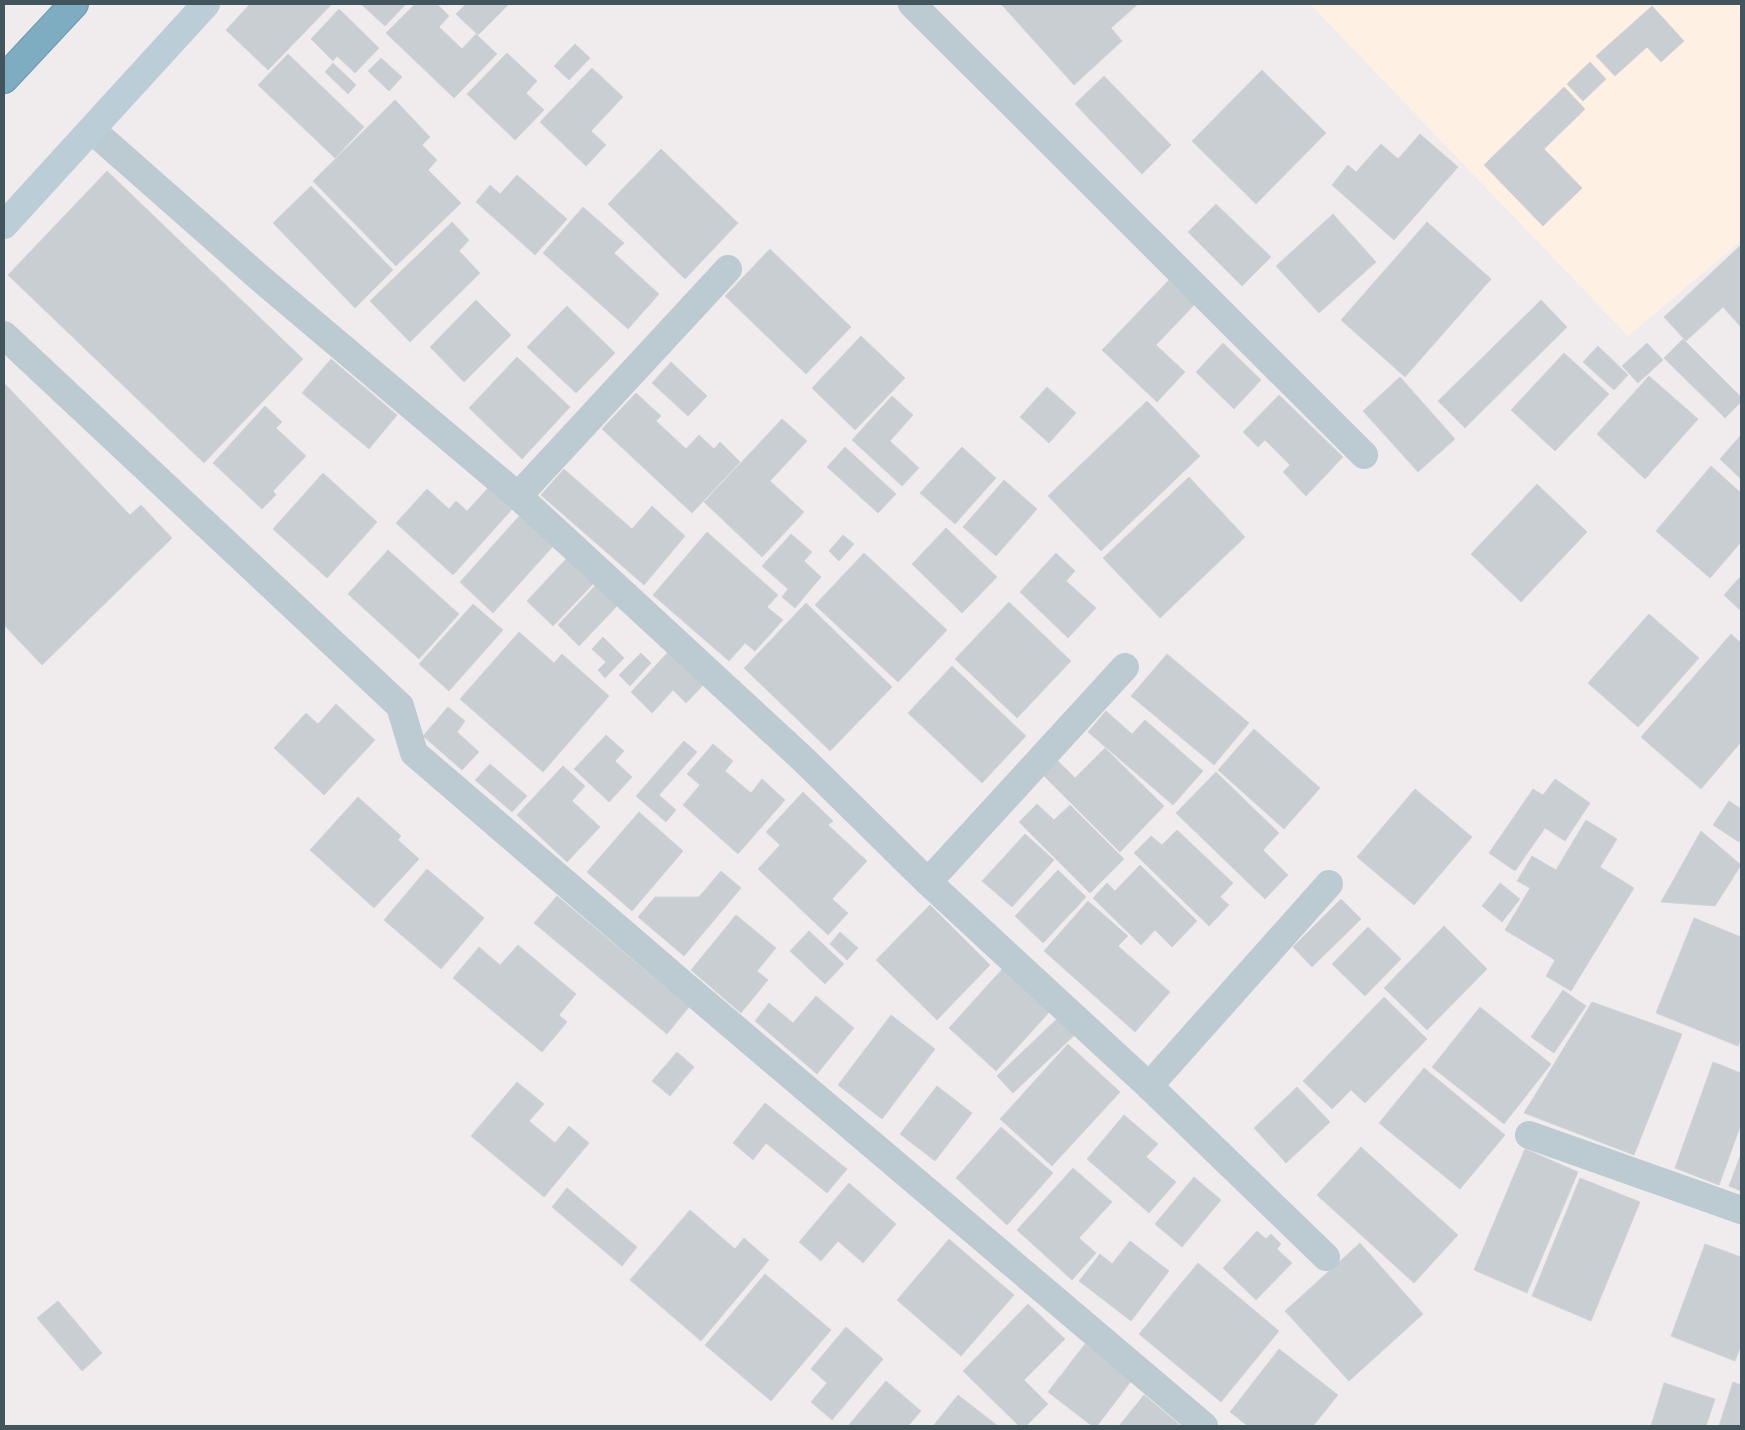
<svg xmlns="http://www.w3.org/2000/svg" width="1745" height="1430" viewBox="0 0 1745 1430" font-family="Quicksand,sans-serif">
<rect width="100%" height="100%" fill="#f0eced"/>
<path fill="#fef0e2" d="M1310,4H1741V241L1628,336Z"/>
<g fill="#c8ced2" stroke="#d0d4d9">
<path d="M250,4H332L268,70L226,30Z"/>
<path d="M361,4H406L385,26Z"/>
<path d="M415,4H437L449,16L439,27L462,49L476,34L497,54L454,98L386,33Z"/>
<path d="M466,4H509L478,35L456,14Z"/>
<path d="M1001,4H1138L1111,28L1122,41L1074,85Z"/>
<path d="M1652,6L1684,41L1661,62L1647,47L1615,76L1596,56Z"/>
<path d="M339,9L379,48L355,73L337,56L333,61L311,39Z"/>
<path d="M575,44L590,58L569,80L554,66Z"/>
<path d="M507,53L537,81L526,93L544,110L515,140L467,94Z"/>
<path d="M288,54L364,127L335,158L258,85Z"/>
<path d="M381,58L402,77L389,91L368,71Z"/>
<path d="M1590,62L1606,79L1583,101L1567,84Z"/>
<path d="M333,63L356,85L348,94L325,72Z"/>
<path d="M592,68L623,97L591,131L606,145L586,166L540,122Z"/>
<path d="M1262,70L1326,133L1256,204L1192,141Z"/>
<path d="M1104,76L1171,145L1142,174L1075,104Z"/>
<path d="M1564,87L1585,109L1544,149L1582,188L1543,226L1484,165Z"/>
<path d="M395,100L430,137L422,145L437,160L428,170L461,203L396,266L313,181Z"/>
<path d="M1420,134L1458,167L1394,240L1332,185L1348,165L1356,172L1381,144L1398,159Z"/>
<path d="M661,149L738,223L685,279L608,204Z"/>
<path d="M107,171L303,359L204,463L8,275Z"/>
<path d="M517,175L567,219L535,255L476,202L490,185L500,194Z"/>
<path d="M311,186L393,270L355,308L273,223Z"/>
<path d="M1216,204L1271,257L1242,286L1188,232Z"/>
<path d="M583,207L624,243L614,253L659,294L628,329L543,253Z"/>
<path d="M1333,214L1376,262L1319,313L1276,266Z"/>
<path d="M452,222L469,240L459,251L480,273L410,342L370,301Z"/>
<path d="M1427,222L1491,279L1405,377L1341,320Z"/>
<path d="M1741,245V327L1723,307L1686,341L1664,317Z"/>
<path d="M770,249L851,327L806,374L725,296Z"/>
<path d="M1170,279L1196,303L1156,345L1185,372L1157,402L1102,350Z"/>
<path d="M476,300L511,335L464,382L430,347Z"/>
<path d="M1541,300L1567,327L1465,428L1438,401Z"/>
<path d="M567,306L615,353L576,393L527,347Z"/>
<path d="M861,336L905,378L855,430L812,388Z"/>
<path d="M1683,339L1741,397V402L1725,418L1664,358Z"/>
<path d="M1223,343L1261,380L1234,409L1196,372Z"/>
<path d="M1647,343L1663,360L1638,383L1622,366Z"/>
<path d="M1598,346L1628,375L1614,390L1583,362Z"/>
<path d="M1564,353L1609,394L1555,451L1511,410Z"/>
<path d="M517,357L570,407L522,459L469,408Z"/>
<path d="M331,359L397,415L369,449L302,393Z"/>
<path d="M671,362L707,396L688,416L652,383Z"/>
<path d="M1649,376L1698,419L1645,479L1597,434Z"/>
<path d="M1400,377L1455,439L1418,472L1363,411Z"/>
<path d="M4,383L130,515L141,505L172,538L42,665L4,625Z"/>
<path d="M1047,387L1076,413L1049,443L1020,417Z"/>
<path d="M636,393L661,416L656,421L686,449L699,435L714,449L720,442L740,462L692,513L602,429Z"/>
<path d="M1279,395L1343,457L1306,496L1283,472L1290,465L1265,440L1258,447L1243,432Z"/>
<path d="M892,396L913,415L890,441L919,468L902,486L852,440Z"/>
<path d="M1147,401L1200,456L1101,551L1048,496Z"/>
<path d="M265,406L282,422L276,428L306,456L273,491L276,495L262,509L213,463Z"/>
<path d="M782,419L807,441L770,481L804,512L762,557L704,502Z"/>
<path d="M1741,435V479L1720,459Z"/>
<path d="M845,447L896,494L878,513L827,467Z"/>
<path d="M962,447L996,478L955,524L920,493Z"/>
<path d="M1711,466L1741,493V542L1710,578L1656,531Z"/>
<path d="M564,469L632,529L652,506L685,536L644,585L541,495Z"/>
<path d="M323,473L377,522L327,578L273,529Z"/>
<path d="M1189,477L1245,537L1160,618L1103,558Z"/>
<path d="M1004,480L1037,509L996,556L963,527Z"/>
<path d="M1537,484L1587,532L1521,602L1471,554Z"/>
<path d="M490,486L514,507L453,575L396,523L427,489L449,509L456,501L467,511Z"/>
<path d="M521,514L555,544L493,613L460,582Z"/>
<path d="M946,528L997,577L962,613L912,564Z"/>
<path d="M707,532L778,595L767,607L783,620L755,651L745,643L729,661L653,595Z"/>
<path d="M791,534L812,552L804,561L821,577L795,608L782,597L788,589L762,566Z"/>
<path d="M843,535L854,544L839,561L829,551Z"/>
<path d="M388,550L459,614L419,659L348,594Z"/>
<path d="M864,553L947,630L898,682L815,605Z"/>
<path d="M1056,553L1075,571L1066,581L1096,608L1068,638L1020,592Z"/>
<path d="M567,558L594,583L553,626L527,601Z"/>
<path d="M1741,576V611L1724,595Z"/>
<path d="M596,585L618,605L579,646L558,625Z"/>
<path d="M1009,602L1071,661L1017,718L955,659Z"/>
<path d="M806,603L892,687L830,751L744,668Z"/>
<path d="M473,604L503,630L449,691L419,664Z"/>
<path d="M1649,614L1699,658L1638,727L1588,683Z"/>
<path d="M519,632L554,663L562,654L609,696L543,772L460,699Z"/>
<path d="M1731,634L1741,643V742L1701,789L1641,737Z"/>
<path d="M603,637L624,658L605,678L598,670L606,662L592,649Z"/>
<path d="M671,649L706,682L686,703L673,690L652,713L631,692Z"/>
<path d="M641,653L651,663L630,686L619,675Z"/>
<path d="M1167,654L1249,723L1214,765L1131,696Z"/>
<path d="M952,666L1026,736L982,783L908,713Z"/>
<path d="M336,704L375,740L324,795L274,748L306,713L318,724Z"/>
<path d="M448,707L465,721L457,732L479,752L462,770L423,736Z"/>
<path d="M1106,711L1132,734L1145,720L1203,771L1173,805L1088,732Z"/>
<path d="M1254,729L1320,788L1284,829L1218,770Z"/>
<path d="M606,735L624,751L615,761L632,777L609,802L574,769Z"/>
<path d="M684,741L697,752L659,795L676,810L666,822L636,796Z"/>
<path d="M713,744L733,761L725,771L751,793L762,779L785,800L738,854L683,805L700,785L687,774Z"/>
<path d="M1105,748L1164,806L1120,852L1040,772L1055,758L1075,778Z"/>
<path d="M490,764L527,796L512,812L475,780Z"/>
<path d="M563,766L585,786L572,801L600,827L567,862L517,815Z"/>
<path d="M1216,772L1279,833L1263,850L1288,875L1265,899L1176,813Z"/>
<path d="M1555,779L1590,803L1565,841L1545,828L1515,871L1489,853L1533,789L1543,795Z"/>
<path d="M1415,789L1472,837L1414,905L1357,857Z"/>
<path d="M803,792L833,821L828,825L867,861L832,899L848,913L828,935L758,869L780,845L766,832Z"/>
<path d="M358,797L401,836L398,840L419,859L374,908L310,850Z"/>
<path d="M1729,801L1741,809V839L1739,842L1713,825Z"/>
<path d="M1037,804L1054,820L1070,805L1124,859L1090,893L1019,822Z"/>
<path d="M639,812L683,851L632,911L587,872Z"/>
<path d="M1586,820L1617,839L1600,867L1634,888L1571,991L1546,976L1555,960L1505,930L1530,888L1517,881L1532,856L1556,870Z"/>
<path d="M1177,830L1233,883L1220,897L1229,905L1209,926L1134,853L1151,836L1162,845Z"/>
<path d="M1701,831L1741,865L1715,906L1661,902Z"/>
<path d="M1025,834L1054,860L1012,907L982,881Z"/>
<path d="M1140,865L1197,921L1172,947L1155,930L1141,945L1093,898L1107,883L1115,891Z"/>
<path d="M427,869L484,918L441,969L384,920Z"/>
<path d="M1058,870L1086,897L1043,943L1015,916Z"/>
<path d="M721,871L741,888L684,956L638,917L655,897H699Z"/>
<path d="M1500,883L1520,899L1502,922L1482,906Z"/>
<path d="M557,896L689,1007L667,1034L534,923Z"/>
<path d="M1341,899L1361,919L1312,967L1293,947Z"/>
<path d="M1088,901L1128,936L1118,946L1170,992L1135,1032L1044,951Z"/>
<path d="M930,905L990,965L937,1020L876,960Z"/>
<path d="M736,915L776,948L757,971L768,980L741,1013L691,970Z"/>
<path d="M1694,918L1741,937V1039L1738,1046L1656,1013Z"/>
<path d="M1444,926L1487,969L1427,1030L1384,988Z"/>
<path d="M1368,927L1401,959L1365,996L1332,964Z"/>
<path d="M809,931L844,964L825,984L790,951Z"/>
<path d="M840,932L858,948L847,960L830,944Z"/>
<path d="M518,945L576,994L559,1015L567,1022L542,1052L453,978L479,947L500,965Z"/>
<path d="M1005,966L1052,1009L996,1071L949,1028Z"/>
<path d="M1563,990L1586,1006L1554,1053L1531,1037Z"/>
<path d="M816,996L854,1028L817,1074L755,1021L769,1003L793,1023Z"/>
<path d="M1384,997L1427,1039L1365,1103L1351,1090L1332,1109L1303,1081Z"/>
<path d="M1592,1002L1682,1034L1634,1155L1524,1113Z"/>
<path d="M1480,1007L1551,1064L1504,1124L1432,1067Z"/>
<path d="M1062,1014L1079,1031L1013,1093L997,1076Z"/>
<path d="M891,1015L935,1049L882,1119L838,1085Z"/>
<path d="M1068,1044L1120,1092L1052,1166L1000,1119Z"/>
<path d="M677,1052L694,1067L670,1096L652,1081Z"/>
<path d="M1713,1062L1741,1073V1124L1719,1185L1675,1168Z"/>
<path d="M1424,1068L1505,1135L1460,1189L1379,1123Z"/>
<path d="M517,1082L544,1104L529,1121L555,1143L569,1126L589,1143L544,1197L471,1136Z"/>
<path d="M937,1086L972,1113L935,1161L900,1134Z"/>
<path d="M1297,1087L1330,1122L1286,1163L1254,1128Z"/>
<path d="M765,1103L847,1169L827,1193L766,1143L753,1160L733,1143Z"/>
<path d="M1124,1115L1158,1144L1146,1157L1176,1182L1149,1213L1087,1159Z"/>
<path d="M1001,1127L1053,1173L1007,1225L956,1178Z"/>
<path d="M1361,1147L1458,1235L1414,1283L1317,1195Z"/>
<path d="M1525,1149L1578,1172L1527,1293L1474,1270Z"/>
<path d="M1741,1154V1191L1729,1186Z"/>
<path d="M1073,1168L1112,1202L1079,1238L1096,1253L1072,1280L1017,1230Z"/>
<path d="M1194,1177L1221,1200L1182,1247L1155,1224Z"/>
<path d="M1580,1178L1640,1202L1591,1321L1532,1296Z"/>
<path d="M849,1183L896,1224L863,1263L838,1241L821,1261L799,1242Z"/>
<path d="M567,1188L637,1247L622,1266L552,1207Z"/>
<path d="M690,1210L735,1249L744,1238L769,1260L701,1341L630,1280Z"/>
<path d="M1257,1231L1266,1239L1271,1234L1281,1244L1277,1249L1292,1263L1256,1300L1223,1268Z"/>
<path d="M949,1239L1014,1295L961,1356L897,1300Z"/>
<path d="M1130,1241L1169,1271L1131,1321L1079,1281L1100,1254L1112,1264Z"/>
<path d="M1360,1243L1423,1314L1349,1381L1285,1311Z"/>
<path d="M1705,1244L1741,1257V1345L1735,1361L1671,1336Z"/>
<path d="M1198,1263L1279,1331L1221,1402L1139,1334Z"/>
<path d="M765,1274L831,1330L771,1401L705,1345Z"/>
<path d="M58,1301L102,1353L82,1371L37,1318Z"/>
<path d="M1028,1304L1065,1339L1024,1380L1048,1404L1026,1426H1019L963,1371Z"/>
<path d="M846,1327L883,1359L832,1420L811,1402L827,1383L811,1369Z"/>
<path d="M1085,1344L1132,1380L1097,1426H1092L1048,1392Z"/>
<path d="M1279,1349L1338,1395L1313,1426H1248L1230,1412Z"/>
<path d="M886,1381L921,1411L908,1426H848Z"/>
<path d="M1733,1382L1741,1385V1426H1719Z"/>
<path d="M1664,1383L1715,1399L1706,1426H1651Z"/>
<path d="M958,1395L998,1426H933Z"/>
<path d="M1144,1395L1181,1426H1119Z"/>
</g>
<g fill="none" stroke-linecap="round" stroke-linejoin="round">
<defs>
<path id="highway" d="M4,79L74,4"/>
</defs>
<use href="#highway" stroke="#6a97ad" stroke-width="30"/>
<g stroke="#bbcbd1" stroke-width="28">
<path d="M912,4L1364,455"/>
<path d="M92,130L261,279L518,496L804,760L928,882L1149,1086L1326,1257"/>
<path d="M4,335L400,706L414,753L690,990L1204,1426"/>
<path d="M518,496L728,269"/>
<path d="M928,882L1125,667"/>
<path d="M1149,1086L1329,884"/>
<path d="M1529,1135L1741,1210"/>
</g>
<path stroke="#bbcdd6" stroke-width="28" d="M4,225L206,4"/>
<use href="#highway" stroke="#7eacc1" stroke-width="28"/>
</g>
<rect width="1745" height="1430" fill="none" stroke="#43555c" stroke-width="10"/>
</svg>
